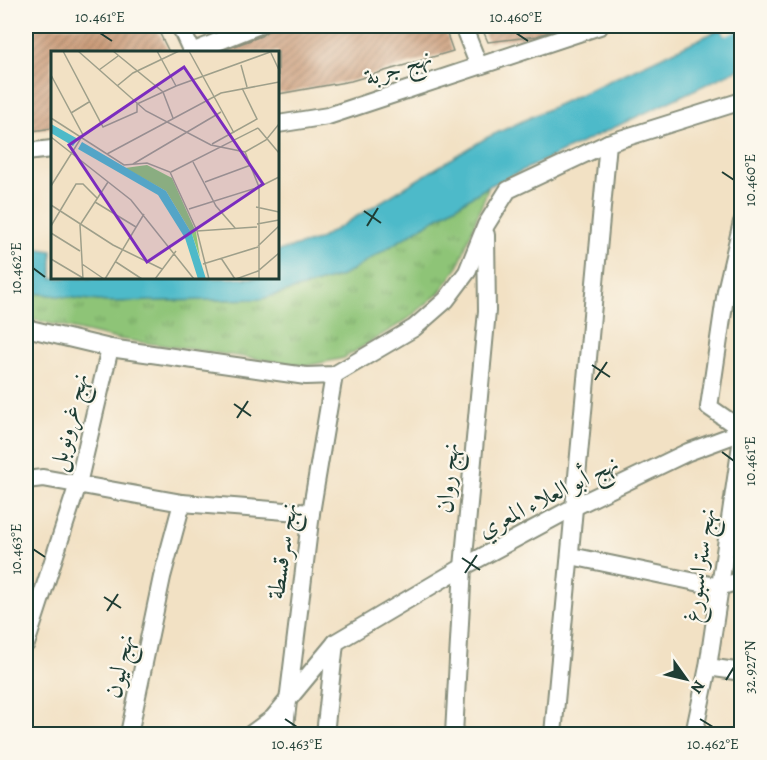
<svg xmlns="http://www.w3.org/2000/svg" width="767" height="760" viewBox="0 0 767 760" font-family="Alegreya,Amiri,serif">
<defs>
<pattern id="grass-tufts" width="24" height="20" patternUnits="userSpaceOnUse" patternTransform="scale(1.5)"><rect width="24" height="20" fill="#8ec477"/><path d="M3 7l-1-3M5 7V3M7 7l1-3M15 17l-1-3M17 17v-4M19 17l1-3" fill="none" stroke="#73a062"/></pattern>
<pattern id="building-hatch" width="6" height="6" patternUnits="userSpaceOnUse" patternTransform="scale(1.5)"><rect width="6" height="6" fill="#ca9b79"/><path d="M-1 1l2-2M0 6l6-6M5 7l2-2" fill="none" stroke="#a38064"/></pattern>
</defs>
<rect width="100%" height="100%" fill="#fbf7ec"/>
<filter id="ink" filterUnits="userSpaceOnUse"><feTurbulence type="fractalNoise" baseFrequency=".0167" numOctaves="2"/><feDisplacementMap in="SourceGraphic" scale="12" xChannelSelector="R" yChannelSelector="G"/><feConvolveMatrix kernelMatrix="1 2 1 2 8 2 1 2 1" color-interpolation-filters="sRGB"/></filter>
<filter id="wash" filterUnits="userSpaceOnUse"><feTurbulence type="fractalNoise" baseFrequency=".008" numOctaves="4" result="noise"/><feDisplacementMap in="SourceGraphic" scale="24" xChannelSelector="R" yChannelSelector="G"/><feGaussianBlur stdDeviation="1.35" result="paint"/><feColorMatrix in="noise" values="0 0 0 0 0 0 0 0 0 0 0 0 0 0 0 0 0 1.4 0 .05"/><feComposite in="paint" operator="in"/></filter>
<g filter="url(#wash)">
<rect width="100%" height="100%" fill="#f2e1c4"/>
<path fill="url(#grass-tufts)" stroke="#568056" stroke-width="1.5" d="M489,186L458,267L439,293L408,319L344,358L306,366L112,338L26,318V292L107,302L261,299L342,276Z"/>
<path fill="#4ebac9" stroke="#367c7e" stroke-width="1.5" d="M721,29L741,68L489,186L342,276L261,299L107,302L26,292V247L52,251V278H278V251L318,240L486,138Z"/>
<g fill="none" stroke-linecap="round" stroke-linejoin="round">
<path stroke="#4ebac9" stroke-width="30" d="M696,67L742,45"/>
</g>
<g id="blocks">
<g fill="url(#building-hatch)">
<path d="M26,26H156L169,52H52V128L26,132Z"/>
<path d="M274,26H444L453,51L351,81L278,94V52H219L261,36Z"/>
<path d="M481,26H551V31L537,36L488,42Z"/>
</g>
</g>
</g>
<g filter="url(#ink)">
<use href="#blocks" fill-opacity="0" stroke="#888f7c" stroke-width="1.5"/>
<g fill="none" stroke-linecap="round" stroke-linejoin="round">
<defs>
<g id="minor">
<path d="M180,26L192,52"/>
<path d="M463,26L479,66"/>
<path d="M740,26L742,29"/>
<path d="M192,52L257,26"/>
<path d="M278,124L328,116L600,26"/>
<path d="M26,152L52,149"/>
<path d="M742,222L726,291L709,407L742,430"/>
<path d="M26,328L110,348L306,376L334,375L414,328L446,300L467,272L486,225L508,190L608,143L742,101"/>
<path d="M26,480L43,478L182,503L311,513"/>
<path d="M571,556L720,587L742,580"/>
<path d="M26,644L78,484L110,348"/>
<path d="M708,667L742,672"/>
<path d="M129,734L162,577L182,503"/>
<path d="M251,734L273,718L336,642L463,567L576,506L688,452L742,432"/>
<path d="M284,734L311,513L334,375"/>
<path d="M325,734L335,643"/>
<path d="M454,734L463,567L487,311L486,235"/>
<path d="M553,734L608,143"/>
<path d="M694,734L708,667L742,438"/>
</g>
</defs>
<use href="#minor" stroke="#888f7c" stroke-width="20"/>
<use href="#minor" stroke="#fff" stroke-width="16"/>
</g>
</g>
<path fill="none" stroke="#1f3d34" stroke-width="2" d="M100,33L112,41M516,33L528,41M722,172L734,180M364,211L381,223M367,226L378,208M33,268L45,277M592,365L610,377M595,380L607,362M234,404L251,416M237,418L248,401M722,452L734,461M33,549L45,557M462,558L480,570M465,573L477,555M104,597L121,608M107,611L118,594M726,680L734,667M285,719L297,727M700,719L713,727"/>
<g text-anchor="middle" stroke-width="4.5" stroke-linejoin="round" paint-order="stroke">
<g font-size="24" fill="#1f3d34" stroke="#fbf7ec">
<text transform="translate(398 67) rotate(-19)" y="8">نهج جربة</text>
<text transform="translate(68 422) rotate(-76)" y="8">نهج غرونوبل</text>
<text transform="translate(447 478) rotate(-85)" y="8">نهج روان</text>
<text transform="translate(548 496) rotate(-27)" y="8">نهج أبو العلاء المعري</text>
<text transform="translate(282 551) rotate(-82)" y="8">نهج سرقسطة</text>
<text transform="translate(699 565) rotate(-82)" y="8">نهج ستراسبورغ</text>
<text transform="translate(119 666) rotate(-78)" y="8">نهج ليون</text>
</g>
</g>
<g transform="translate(51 51)">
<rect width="228" height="228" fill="#f2e1c4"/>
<path d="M96,114L121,127L145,181L149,207L141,183L115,140L74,117Z" fill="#8ec477"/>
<path d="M0,73L27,88L22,95L0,82ZM31,91L115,140L141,183L155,228H147L134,187L107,144L27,98Z" fill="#4ebac9"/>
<path fill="none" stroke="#9e9f8a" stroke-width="1.5" d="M12,0L52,76L86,61V53L125,35L222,0M27,0L95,60L160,94L194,101L208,136V228M62,0L112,41L122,67M106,0L125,35M138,0L183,82M220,2L228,19M190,14L196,36M48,19L67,5M0,24L32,84L0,135M66,35L82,22L128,0M20,62L38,51M0,67L73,114L96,112L119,121L146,180L158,228M207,77L228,102M0,86L80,149L143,228M161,93L206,68L191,37M194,101L215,89L228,73M56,103L170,42L228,31M142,111L165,155L184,177M82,113L170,61M120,121L207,77M154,131L200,114M44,151L85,176M0,154L62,194L111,218M205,156L228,161M138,158L208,136L228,126M206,173L228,169M0,175L25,133H32L46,147M146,180L206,176M0,182L29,200M207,195L228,175M170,207L184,228M0,208L32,227M65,211L91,228M31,213L53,228M152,213L207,196M32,228L29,174L57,131M54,228L93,163M104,228L125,200M185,228L207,220L228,202"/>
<path fill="#7b2cbf" fill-opacity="0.15" stroke="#7b2cbf" stroke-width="3" d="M133,16L212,133L96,211L18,94Z"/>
<rect width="228" height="228" fill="none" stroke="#1f3d34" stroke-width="3"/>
</g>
<rect width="767" height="760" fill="none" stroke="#fbf7ec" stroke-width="66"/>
<g transform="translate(686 679) rotate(124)" stroke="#fbf7ec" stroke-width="4.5" paint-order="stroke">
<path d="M0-4.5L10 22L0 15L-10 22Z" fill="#1f3d34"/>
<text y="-9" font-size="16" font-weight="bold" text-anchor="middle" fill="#1f3d34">N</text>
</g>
<rect x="33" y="33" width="701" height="694" fill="none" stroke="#1f3d34" stroke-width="2"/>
<g font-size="15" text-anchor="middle" fill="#1f3d34">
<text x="100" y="22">10.461°E</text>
<text x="516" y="22">10.460°E</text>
<text transform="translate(750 180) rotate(-90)" y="5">10.460°E</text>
<text transform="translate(16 268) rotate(-90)" y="5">10.462°E</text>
<text transform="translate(750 461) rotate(-90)" y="5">10.461°E</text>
<text transform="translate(16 549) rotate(-90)" y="5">10.463°E</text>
<text transform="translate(750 667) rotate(-90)" y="5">32.927°N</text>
<text x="297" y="749">10.463°E</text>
<text x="713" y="749">10.462°E</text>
</g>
</svg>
